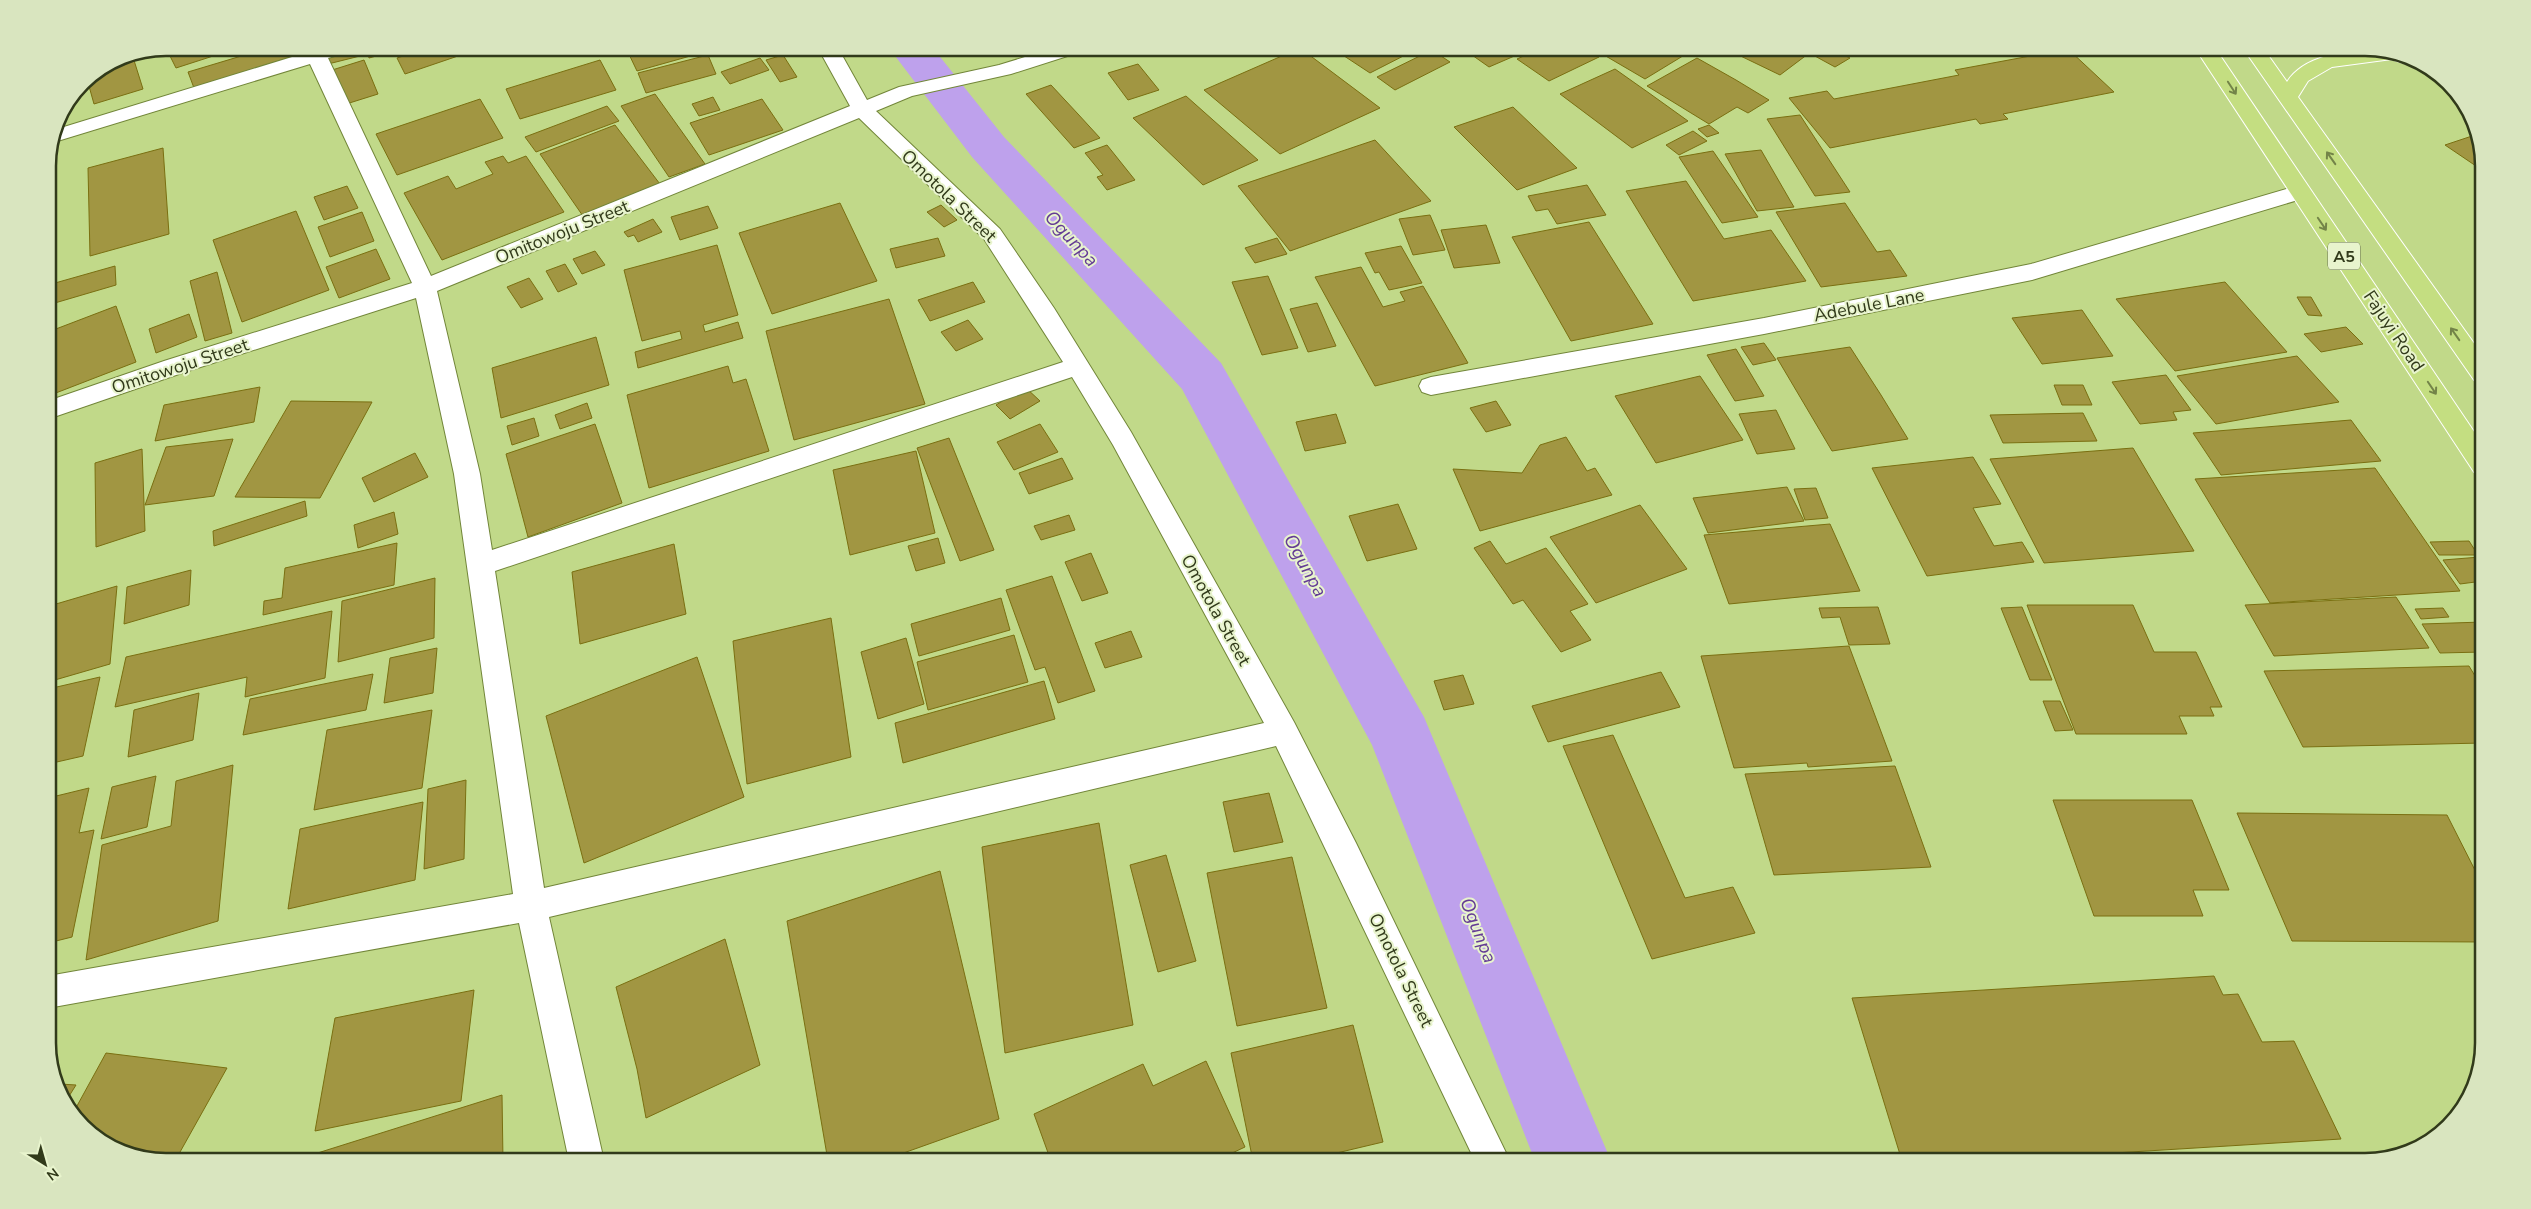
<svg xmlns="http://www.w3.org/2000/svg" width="2531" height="1209" viewBox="0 0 2531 1209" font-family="'Nunito Sans',sans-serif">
<rect width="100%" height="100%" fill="#c1d989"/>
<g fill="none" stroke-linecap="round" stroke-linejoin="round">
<path fill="#bea1ec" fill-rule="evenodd" d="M889,48H933L1004,137L1221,363L1424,717L1611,1161H1535L1372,745L1182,389L972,157Z"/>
</g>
<g fill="#a19642" stroke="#7a6f11">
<path d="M166,48H238L176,68Z"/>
<path d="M268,48H291L295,56L194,88L188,72Z"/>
<path d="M356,48H394L395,51L369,58L368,54L328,64L326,56Z"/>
<path d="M429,48H452L458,56L405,74L397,58Z"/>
<path d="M626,48H698L701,53L637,71Z"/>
<path d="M1300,48L1380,108L1280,154L1204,90Z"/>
<path d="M1332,48H1419L1370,73Z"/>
<path d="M1462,48H1533L1489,67Z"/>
<path d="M1542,48H1585L1599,57L1549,81L1517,59Z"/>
<path d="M1592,48H1685L1691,51L1645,79Z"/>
<path d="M1724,48H1816L1780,75Z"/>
<path d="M1825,48H1829L1850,58L1835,67L1813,55Z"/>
<path d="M2068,49L2114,92L2003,114L2008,119L1980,124L1976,119L1830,148L1789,98L1827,91L1834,99L1959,75L1955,70Z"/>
<path d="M1432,50L1450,62L1395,90L1377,77Z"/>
<path d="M132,54L143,89L94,104L87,79L121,56Z"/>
<path d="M708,55L716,74L646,93L638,73Z"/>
<path d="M783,55L797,77L780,82L766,60Z"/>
<path d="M760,58L769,70L730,84L721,72Z"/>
<path d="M1697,58L1736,80L1769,100L1748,113L1737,107L1709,124L1647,86Z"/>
<path d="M364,60L378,94L343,105L329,71Z"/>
<path d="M600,60L616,90L520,119L506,89Z"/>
<path d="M1138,64L1159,90L1128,100L1108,73Z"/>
<path d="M1615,69L1649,93L1688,121L1632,148L1560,94Z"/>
<path d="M1051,85L1078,114L1100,138L1074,148L1026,94Z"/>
<path d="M655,94L705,164L669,177L621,106Z"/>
<path d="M1186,96L1258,160L1203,185L1133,118Z"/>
<path d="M713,97L720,110L699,116L692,104Z"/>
<path d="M480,99L503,138L397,175L376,134Z"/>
<path d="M762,99L783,130L709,155L690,123Z"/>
<path d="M607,106L619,121L536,152L525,137Z"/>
<path d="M1513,107L1577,168L1517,190L1454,127Z"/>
<path d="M1800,115L1809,129L1850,192L1815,196L1767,119Z"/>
<path d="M615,125L663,188L585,219L540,154Z"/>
<path d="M1709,125L1719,133L1707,137L1698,129Z"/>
<path d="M1693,131L1707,141L1679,155L1666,145Z"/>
<path d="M2475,135L2483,164L2476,166L2445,145Z"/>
<path d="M1375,140L1431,201L1290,251L1238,186Z"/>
<path d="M1107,145L1135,180L1107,190L1097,177L1103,175L1085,153Z"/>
<path d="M163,148L169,234L90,256L88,168Z"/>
<path d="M1761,150L1791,202L1794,207L1757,211L1725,154Z"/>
<path d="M1713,151L1758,217L1722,223L1679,157Z"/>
<path d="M503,156L508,163L526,156L564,212L442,260L404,193L448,176L456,189L493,174L485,162Z"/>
<path d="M1686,181L1724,239L1771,230L1806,281L1693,301L1626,191Z"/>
<path d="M1587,185L1606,215L1557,224L1548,209L1536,211L1528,196Z"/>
<path d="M347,186L358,208L324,220L314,197Z"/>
<path d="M840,203L877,281L772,314L739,233Z"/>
<path d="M1845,203L1877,252L1890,250L1907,276L1821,287L1776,212Z"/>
<path d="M941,205L957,220L944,227L927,212Z"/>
<path d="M708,206L718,228L680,240L671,217Z"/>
<path d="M296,211L329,290L242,322L213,240Z"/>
<path d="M362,212L374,241L330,257L318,227Z"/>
<path d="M1430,215L1445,250L1413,255L1399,219Z"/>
<path d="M653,219L662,232L638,242L634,235L628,237L624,232Z"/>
<path d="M1589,222L1653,324L1571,341L1512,237Z"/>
<path d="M1486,225L1500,263L1454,268L1441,230Z"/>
<path d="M938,238L945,256L896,268L890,249Z"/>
<path d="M1277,238L1287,254L1255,263L1245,248Z"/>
<path d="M717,245L738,315L703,325L705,332L738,322L743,338L638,368L635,352L682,339L680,331L642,341L624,270Z"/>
<path d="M1401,246L1422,283L1389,290L1379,272L1375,273L1365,253Z"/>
<path d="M376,249L390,279L339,298L326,267Z"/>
<path d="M595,251L605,265L582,274L573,259Z"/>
<path d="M565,264L577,284L558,292L546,271Z"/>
<path d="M115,266L116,285L48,305V285Z"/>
<path d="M1361,267L1383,307L1405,301L1400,292L1423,286L1468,363L1375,386L1315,277Z"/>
<path d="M217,272L232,333L205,341L190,281Z"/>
<path d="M1268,276L1298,348L1262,355L1232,282Z"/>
<path d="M529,278L543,299L521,308L507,287Z"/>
<path d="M973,282L985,302L930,321L918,300Z"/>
<path d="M2225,282L2287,352L2175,371L2116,299Z"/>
<path d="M2297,297H2311L2322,316L2308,315Z"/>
<path d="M889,299L925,404L794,440L766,331Z"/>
<path d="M1317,303L1336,346L1308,352L1290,309Z"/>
<path d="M116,306L136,362L48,396V332Z"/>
<path d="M2082,310L2113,356L2042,364L2012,318Z"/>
<path d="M189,314L197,337L156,353L149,329Z"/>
<path d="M968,320L983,339L956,351L941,332Z"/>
<path d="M2346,327L2363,344L2321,352L2304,334Z"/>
<path d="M596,337L609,385L501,418L492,368Z"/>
<path d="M1764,343L1776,360L1753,365L1741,347Z"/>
<path d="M1850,347L1881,395L1908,439L1832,451L1777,358Z"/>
<path d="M1736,349L1764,396L1735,401L1707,355Z"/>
<path d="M2297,356L2339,402L2216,424L2177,376Z"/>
<path d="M728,366L733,383L746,379L769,451L649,488L627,395Z"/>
<path d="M2166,375L2191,410L2173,412L2177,420L2140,424L2112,382Z"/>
<path d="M1700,376L1743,440L1656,463L1615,396Z"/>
<path d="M2054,385H2083L2092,405H2062Z"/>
<path d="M260,387L254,422L155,441L164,405Z"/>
<path d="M1025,387L1040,401L1010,419L996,405Z"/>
<path d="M291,401L372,402L320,498L235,497Z"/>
<path d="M1496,401L1511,425L1486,432L1470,408Z"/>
<path d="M587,403L592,418L560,429L555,415Z"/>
<path d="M1776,410L1795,449L1757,454L1739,414Z"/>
<path d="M2083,413L2097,441L2003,443L1990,415Z"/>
<path d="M1336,414L1346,443L1305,451L1296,422Z"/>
<path d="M534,418L539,436L512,445L507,426Z"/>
<path d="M2351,420L2381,461L2221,475L2193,433Z"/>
<path d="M595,424L622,503L528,537L506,454Z"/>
<path d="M1040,424L1058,452L1014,470L997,442Z"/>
<path d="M1566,437L1587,471L1595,468L1612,495L1480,531L1453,469L1522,473L1540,445Z"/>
<path d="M949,438L994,550L960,561L917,448Z"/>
<path d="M233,439L214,496L145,505L166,447Z"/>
<path d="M2133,448L2194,551L2044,563L1990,459Z"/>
<path d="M142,449L145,531L96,547L95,463Z"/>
<path d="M916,451L935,533L850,555L833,470Z"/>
<path d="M415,453L428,477L374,502L362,478Z"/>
<path d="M1973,457L2001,504L1973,508L1994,546L2022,542L2034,562L1927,576L1872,468Z"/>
<path d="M1062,458L1073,479L1029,494L1019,473Z"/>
<path d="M2375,468L2460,591L2270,603L2195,479Z"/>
<path d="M1787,487L1804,521L1708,533L1693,498Z"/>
<path d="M1816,488L1828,518L1805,520L1794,489Z"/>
<path d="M305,501L307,516L214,546L213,531Z"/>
<path d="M1398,504L1417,549L1367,561L1349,516Z"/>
<path d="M1640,505L1687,569L1596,603L1550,537Z"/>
<path d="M394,512L398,534L358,548L354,525Z"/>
<path d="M1069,515L1075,530L1041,540L1034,526Z"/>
<path d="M1830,524L1860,591L1729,604L1704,535Z"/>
<path d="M938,538L945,563L916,571L908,546Z"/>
<path d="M1490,541L1506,564L1546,548L1588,604L1570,611L1591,640L1561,652L1523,600L1513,604L1474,548Z"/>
<path d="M2469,541L2478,555H2439L2430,542Z"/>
<path d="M397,543L394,585L263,615L264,601L282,598L285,568Z"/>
<path d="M674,544L686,614L580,644L572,572Z"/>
<path d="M1091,553L1108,593L1082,601L1065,562Z"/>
<path d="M2480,557L2483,562V581L2460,584L2443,560Z"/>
<path d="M191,570L189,605L124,624L127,587Z"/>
<path d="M1052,576L1095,691L1058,703L1045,667L1035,670L1006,590Z"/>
<path d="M435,578L434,638L338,662L342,601Z"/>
<path d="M117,586L110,664L48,682L56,604Z"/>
<path d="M2396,597L2429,648L2274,656L2245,605Z"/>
<path d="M1001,598L1010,630L919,656L911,624Z"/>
<path d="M2027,605H2133L2154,652H2196L2222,707H2210L2214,716H2179L2187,734H2076Z"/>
<path d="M1878,607L1890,644L1849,645L1840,617L1822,618L1819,608Z"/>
<path d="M2022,607L2052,680H2030L2001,608Z"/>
<path d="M2443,608L2449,617L2421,619L2415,609Z"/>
<path d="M332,611L325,678L245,697L247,677L115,707L126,657Z"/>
<path d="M831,618L851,757L747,784L733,641Z"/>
<path d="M2483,622V652L2440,653L2422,624Z"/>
<path d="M1131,631L1142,657L1105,668L1095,643Z"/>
<path d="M1014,635L1028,682L928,710L917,662Z"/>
<path d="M906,638L924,704L878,719L861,652Z"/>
<path d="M1849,646L1892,761L1808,767L1807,763L1734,768L1701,656Z"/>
<path d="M437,648L433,693L384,703L390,658Z"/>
<path d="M697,657L744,797L584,863L546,716Z"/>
<path d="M2469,666L2483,689V743L2303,747L2264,671Z"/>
<path d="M1661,672L1680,707L1548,742L1532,706Z"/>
<path d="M373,674L366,710L243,735L250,699Z"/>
<path d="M1463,675L1474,704L1444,710L1434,681Z"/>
<path d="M100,677L83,756L48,764V689Z"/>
<path d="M1044,681L1055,719L903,763L895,723Z"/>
<path d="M199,693L193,740L128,757L134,710Z"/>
<path d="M2043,701H2060L2073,730L2055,731Z"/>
<path d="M432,710L422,788L314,810L327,730Z"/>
<path d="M1613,735L1685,898L1733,887L1755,933L1652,959L1563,746Z"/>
<path d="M233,765L218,921L86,960L102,845L171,826L176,781Z"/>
<path d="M1895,766L1931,867L1774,875L1745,774Z"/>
<path d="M156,776L147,827L101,839L112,787Z"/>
<path d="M466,780L464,859L424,869L428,789Z"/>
<path d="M89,788L79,833L94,830L72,937L48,943V798Z"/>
<path d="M1269,793L1283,842L1234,852L1223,802Z"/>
<path d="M2053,800H2192L2229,890H2193L2203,916H2094Z"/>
<path d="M423,802L415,880L288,909L300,829Z"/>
<path d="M2237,813L2447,815L2483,886V942L2292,941Z"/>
<path d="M1099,823L1133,1025L1005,1053L982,847Z"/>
<path d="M1166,855L1196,961L1158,972L1130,865Z"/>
<path d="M1292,857L1327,1008L1237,1026L1207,873Z"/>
<path d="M940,871L999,1119L881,1161H828L787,921Z"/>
<path d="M725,939L760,1065L646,1118L637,1069L616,987Z"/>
<path d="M2214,976L2223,995L2238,994L2262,1042L2294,1041L2341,1139L1985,1161H1902L1852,998Z"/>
<path d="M474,990L461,1101L315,1131L335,1018Z"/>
<path d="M1353,1025L1383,1142L1303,1161H1253L1231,1053Z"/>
<path d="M106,1053L227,1068L175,1161L120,1152L72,1115Z"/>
<path d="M1206,1061L1245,1147L1215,1161H1051L1034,1114L1143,1064L1153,1086Z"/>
<path d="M60,1084L76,1085L66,1101Z"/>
<path d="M502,1095L503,1161H307L308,1156Z"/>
</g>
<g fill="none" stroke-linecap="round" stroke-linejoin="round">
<defs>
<g id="minor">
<path d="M303,48H351L348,52L328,58L431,276L850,106L818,48H838L867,100L899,87L999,65L1054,48H1083L1080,52L1011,74L912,96L876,111L1000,229L1054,308L1131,432L1294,722L1356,843L1510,1161H1475L1276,746L549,917L604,1161H569L519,923L48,1008V976L513,894L454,474L416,298L182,373L48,419V401L164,361L412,283L310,64L51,143L54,130L305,53ZM859,118L984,239L1063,362L492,550L480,474L437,291ZM1072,377L1113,445L1264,723L544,888L495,571Z"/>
<path d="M2300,185L2308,187L2311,192L2308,197L2032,280L1764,334L1431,395L1422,392L1419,386L1422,380L1431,377L1764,318L2031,264Z"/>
</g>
<path id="major" d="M2379,50L2411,57L2422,66L2416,67L2381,56Z"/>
<g id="highway">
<path d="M2195,48H2215L2483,445V475L2474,472Z"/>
<path d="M2243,48H2263L2287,82C2303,56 2345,50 2373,50C2382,49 2392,53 2401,55L2392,59L2332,67L2308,81L2298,97L2483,356V383L2474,380Z"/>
</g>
</defs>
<use href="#minor" stroke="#728639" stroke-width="2"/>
<use href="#major" stroke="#fff" stroke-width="2"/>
<use href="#highway" stroke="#fff" stroke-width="2"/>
<use href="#minor" fill="#fff" fill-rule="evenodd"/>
<use href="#major" fill="#dcebb3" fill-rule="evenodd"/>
<use href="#highway" fill="#c4de81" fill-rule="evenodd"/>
</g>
<defs><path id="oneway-shaft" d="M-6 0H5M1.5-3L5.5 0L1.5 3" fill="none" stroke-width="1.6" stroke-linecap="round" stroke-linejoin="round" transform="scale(1.25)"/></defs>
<g stroke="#738448">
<use href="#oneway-shaft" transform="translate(2232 88) rotate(57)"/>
<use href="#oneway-shaft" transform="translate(2331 158) rotate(-125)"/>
<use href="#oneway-shaft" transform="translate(2322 224) rotate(56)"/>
<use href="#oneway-shaft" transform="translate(2455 334) rotate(-125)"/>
<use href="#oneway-shaft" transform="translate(2432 388) rotate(56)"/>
</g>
<g text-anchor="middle" stroke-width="4" stroke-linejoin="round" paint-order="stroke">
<rect fill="#e8f4cd" stroke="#687250" stroke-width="1" x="2328" y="242.5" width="32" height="27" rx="4"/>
<g font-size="16" font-weight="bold" fill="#313a1a">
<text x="2344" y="262">A5</text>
</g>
<g font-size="18" fill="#313a1a" stroke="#e8f4cd">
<text transform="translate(949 196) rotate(44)" y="6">Omotola Street</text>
<text transform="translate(562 232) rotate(-22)" y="6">Omitowoju Street</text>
<text transform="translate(1869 305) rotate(-11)" y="6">Adebule Lane</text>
<text transform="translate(2394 331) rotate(56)" y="6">Fajuyi Road</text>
<text transform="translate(180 366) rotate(-18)" y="6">Omitowoju Street</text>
<text transform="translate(1216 610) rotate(61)" y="6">Omotola Street</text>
<text transform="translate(1401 970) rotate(64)" y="6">Omotola Street</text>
</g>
<g font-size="19" font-style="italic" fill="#643c94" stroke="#e8f4cd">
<text transform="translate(1072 238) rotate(47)" y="7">Ogunpa</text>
<text transform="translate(1306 565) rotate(61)" y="7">Ogunpa</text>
<text transform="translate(1479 930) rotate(68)" y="7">Ogunpa</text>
</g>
</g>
<path d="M0 0H2531V1209H0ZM166 56H2365A110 110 0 0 1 2475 166V1043A110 110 0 0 1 2365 1153H166A110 110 0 0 1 56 1043V166A110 110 0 0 1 166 56Z" fill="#d9e5bf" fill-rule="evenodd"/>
<path fill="none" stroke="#313a1a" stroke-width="2.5" d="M166 56H2365A110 110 0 0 1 2475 166V1043A110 110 0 0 1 2365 1153H166A110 110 0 0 1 56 1043V166A110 110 0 0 1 166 56Z"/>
<g transform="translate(45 1164) rotate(143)" stroke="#e8f4cd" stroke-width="4" paint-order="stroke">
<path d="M0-4L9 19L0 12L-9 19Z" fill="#313a1a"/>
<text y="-8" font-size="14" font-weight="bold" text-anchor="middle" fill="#313a1a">N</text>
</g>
</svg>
